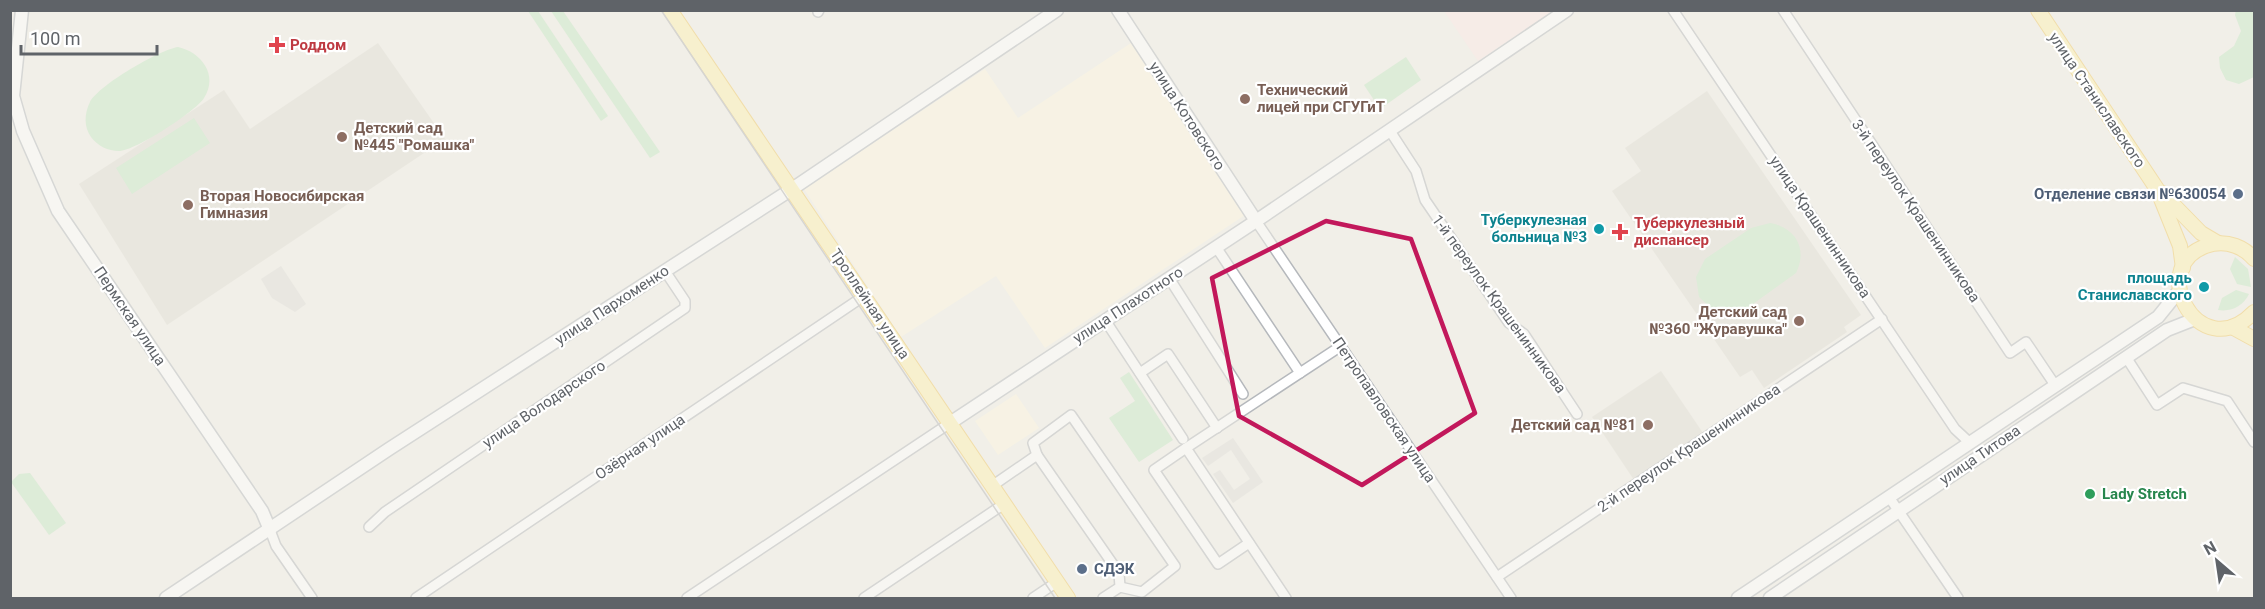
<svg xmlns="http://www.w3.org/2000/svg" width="2265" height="609" viewBox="0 0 2265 609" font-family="Roboto,sans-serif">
<rect width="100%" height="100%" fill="#f1efe8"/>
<g fill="#fef7e0">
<path d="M1131,43L1245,215L1045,348L996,276L901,337L804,189L985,69L1018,118Z"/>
<path d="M1016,394L1039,428L998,455L975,421Z"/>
</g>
<g fill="#e0deda">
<path d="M281,266L306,304L295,312L272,298L261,279Z"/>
<path d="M1233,438L1263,482L1233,503L1213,474L1220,470L1234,490L1250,479L1231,450L1208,466L1202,458Z"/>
</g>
<g fill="#e1ded6">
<path d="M378,43L445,139L167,325L79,184L224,90L250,129Z"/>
<path d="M1707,91L1861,315L1844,327L1847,332L1764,388L1752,370L1740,377L1612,191L1641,171L1625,148Z"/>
<path d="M1661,371L1703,433L1634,480L1592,417Z"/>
</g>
<path fill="#fce8e6" d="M1444,11H1553L1478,61Z"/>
<g fill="#c5e8c5">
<path d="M2236,10L2254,11V77L2239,84L2226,80L2220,68L2219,57L2234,46L2241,31L2235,15Z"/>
<path d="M528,11H538L608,116L601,121Z"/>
<path d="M551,11H563L660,152L650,158Z"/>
<path d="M178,47C201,52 219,75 204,98C195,112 135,151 119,151C108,151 98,146 91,137C84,127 84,114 90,102C99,85 159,50 178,47Z"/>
<path d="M1406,57L1421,80L1380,109L1364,85Z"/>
<path d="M194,118L210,143L132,194L116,168Z"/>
<path d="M1770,223C1796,227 1808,250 1796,273L1746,309L1733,314L1714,311L1699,297L1696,277L1705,259L1751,228Z"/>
<path d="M2235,257L2248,269L2251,287L2237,284L2230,269Z"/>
<path d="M2236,290L2249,294C2243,306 2232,312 2218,310L2222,298Z"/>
<path d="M1129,372L1173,440L1139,462L1109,418L1135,401L1120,378Z"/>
<path d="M30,473L66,523L49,535L11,482L19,474Z"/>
</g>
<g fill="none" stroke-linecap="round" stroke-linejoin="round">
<defs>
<g id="street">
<path d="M1673,10L1955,429L1969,442"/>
<path d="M1783,10L2010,353L2026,342L2055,385"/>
<path d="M818,12L819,10"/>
<path d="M1390,131L1416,171L1425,200L1509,323L1524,334L1577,414"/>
<path d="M1256,221L1511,598"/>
<path d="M1216,247L1300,373"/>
<path d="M1169,278L1243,394"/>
<path d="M1105,320L1183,439"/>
<path d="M2126,357L2157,405L2183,388L2227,401L2254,442"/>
<path d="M1140,373L1168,354L1217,428"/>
<path d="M1186,448L1154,470L1218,564L1249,543"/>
<path d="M1037,455L1033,443L1071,415L1175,566L1142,592L1120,587"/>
<path d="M992,486L1037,455L1119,573L1120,587L1103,598"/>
<path d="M1889,497L1958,598"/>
<path d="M369,527L385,512L685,308V301L665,271"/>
<path d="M270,530L276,546L312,598"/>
<path d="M1497,577L1882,319"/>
<path d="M416,598L864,296"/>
<path d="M687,598L950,423"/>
<path d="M864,598L1004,504"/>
<path d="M1033,598L1057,582"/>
<path d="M1286,598L1186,448L1341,346"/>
</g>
<g id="secondary">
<path d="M22,10L13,96L23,131L58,211L262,511L270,530"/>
<path d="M1118,10L1256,221"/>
<path d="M950,423L1256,221L1567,10"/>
<path d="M166,598L389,449L792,189L1057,10"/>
<path d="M1738,598L2158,317L2179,291"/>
<path d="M1770,598L2167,330L2195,319"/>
</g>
<g id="primary">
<path d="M670,10L1068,598"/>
<path d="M2038,10L2157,189L2180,246L2183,268"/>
<path d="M2162,193L2201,233L2218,243"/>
<path d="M2254,259C2244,247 2228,241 2213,244C2141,260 2198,370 2254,312"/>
<path d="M2232,327L2254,339"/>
</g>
</defs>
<use href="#street" stroke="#b5b8bc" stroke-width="12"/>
<use href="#secondary" stroke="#b6babf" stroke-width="15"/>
<use href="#primary" stroke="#f2c960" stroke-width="16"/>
<use href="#street" stroke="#fff" stroke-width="9"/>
<use href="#secondary" stroke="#fff" stroke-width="12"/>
<use href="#primary" stroke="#fff2af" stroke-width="14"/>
<path stroke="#b6b7b8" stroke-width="1.5" d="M661,10L1055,598"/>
</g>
<path d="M0 0H2265V609H0ZM1326,221L1411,239L1475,413L1362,485L1239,416L1212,278Z" fill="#f1efe8" fill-opacity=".55" fill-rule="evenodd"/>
<path fill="none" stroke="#c2185b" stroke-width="4.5" stroke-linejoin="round" d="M1326,221L1411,239L1475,413L1362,485L1239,416L1212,278Z"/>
<g fill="#e0444e" stroke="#fff" stroke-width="2">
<path d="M274 36h6v6h6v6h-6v6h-6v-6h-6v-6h6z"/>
<path d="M1617 223h6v6h6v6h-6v6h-6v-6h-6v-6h6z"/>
</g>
<g fill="#8d6e63" stroke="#fff" stroke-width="2">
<circle cx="1245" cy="99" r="6"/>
<circle cx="342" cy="137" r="6"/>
<circle cx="188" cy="205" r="6"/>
<circle cx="1799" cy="321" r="6"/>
<circle cx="1648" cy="425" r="6"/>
</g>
<g fill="#5c6f8a" stroke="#fff" stroke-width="2">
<circle cx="2238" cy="194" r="6"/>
<circle cx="1082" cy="569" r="6"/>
</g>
<g fill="#0f9aa8" stroke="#fff" stroke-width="2">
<circle cx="1599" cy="229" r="6"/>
<circle cx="2204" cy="287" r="6"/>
</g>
<circle fill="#2e9e5b" stroke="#fff" stroke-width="2" cx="2090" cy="494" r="6"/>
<g text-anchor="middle" stroke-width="4.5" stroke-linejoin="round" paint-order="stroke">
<g font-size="15" font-weight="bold" fill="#be3a42" stroke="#fff" text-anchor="start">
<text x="290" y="50">Роддом</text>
<text x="1634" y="228">Туберкулезный<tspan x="1634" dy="17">диспансер</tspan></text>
</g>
<g font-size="15" font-weight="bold" fill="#785e54" stroke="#fff" text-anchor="start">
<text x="1257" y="95">Технический<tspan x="1257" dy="17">лицей при СГУГиТ</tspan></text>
<text x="354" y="133">Детский сад<tspan x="354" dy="17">№445 "Ромашка"</tspan></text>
<text x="200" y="201">Вторая Новосибирская<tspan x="200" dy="17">Гимназия</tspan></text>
<text x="1787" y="317" text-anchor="end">Детский сад<tspan x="1787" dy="17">№360 "Журавушка"</tspan></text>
<text x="1636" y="430" text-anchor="end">Детский сад №81</text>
</g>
<g font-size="15" fill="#5f6368" stroke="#fff">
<text transform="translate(2097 100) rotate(56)" y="5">улица Станиславского</text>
<text transform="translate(1187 116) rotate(57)" y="5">улица Котовского</text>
<text transform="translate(1916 211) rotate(56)" y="5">3-й переулок Крашенинникова</text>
<text transform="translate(1820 227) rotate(56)" y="5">улица Крашенинникова</text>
<text transform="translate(870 304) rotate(56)" y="5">Троллейная улица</text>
<text transform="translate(1499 304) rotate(54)" y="5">1-й переулок Крашенинникова</text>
<text transform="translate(612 305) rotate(-33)" y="5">улица Пархоменко</text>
<text transform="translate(1128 305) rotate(-33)" y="5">улица Плахотного</text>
<text transform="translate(130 316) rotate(56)" y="5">Пермская улица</text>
<text transform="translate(544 404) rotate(-34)" y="5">улица Володарского</text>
<text transform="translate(1384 410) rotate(56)" y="5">Петропавловская улица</text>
<text transform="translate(640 447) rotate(-34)" y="5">Озёрная улица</text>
<text transform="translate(1689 448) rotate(-34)" y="5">2-й переулок Крашенинникова</text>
<text transform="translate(1980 455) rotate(-34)" y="5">улица Титова</text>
</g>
<g font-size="15" font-weight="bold" fill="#4e5e75" stroke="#fff" text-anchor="end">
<text x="2226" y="199">Отделение связи №630054</text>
<text x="1094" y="574" text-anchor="start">СДЭК</text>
</g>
<g font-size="15" font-weight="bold" fill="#0d838f" stroke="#fff" text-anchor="end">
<text x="1587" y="225">Туберкулезная<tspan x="1587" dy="17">больница №3</tspan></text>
<text x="2192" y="283">площадь<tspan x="2192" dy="17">Станиславского</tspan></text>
</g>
<g font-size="15" font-weight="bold" fill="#27864d" stroke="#fff" text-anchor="start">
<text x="2102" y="499">Lady Stretch</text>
</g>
</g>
<rect width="2265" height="609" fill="none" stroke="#5f6368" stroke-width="24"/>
<g transform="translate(2217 561) rotate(331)" stroke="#ffffff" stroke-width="4.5" paint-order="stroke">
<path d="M0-4.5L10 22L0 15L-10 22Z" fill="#5f6368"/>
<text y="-9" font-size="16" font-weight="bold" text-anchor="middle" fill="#5f6368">N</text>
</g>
<path d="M21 45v9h136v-9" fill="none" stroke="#5f6368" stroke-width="3"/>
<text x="30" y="45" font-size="18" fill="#5f6368" stroke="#ffffff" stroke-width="4.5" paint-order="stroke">100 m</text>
</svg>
